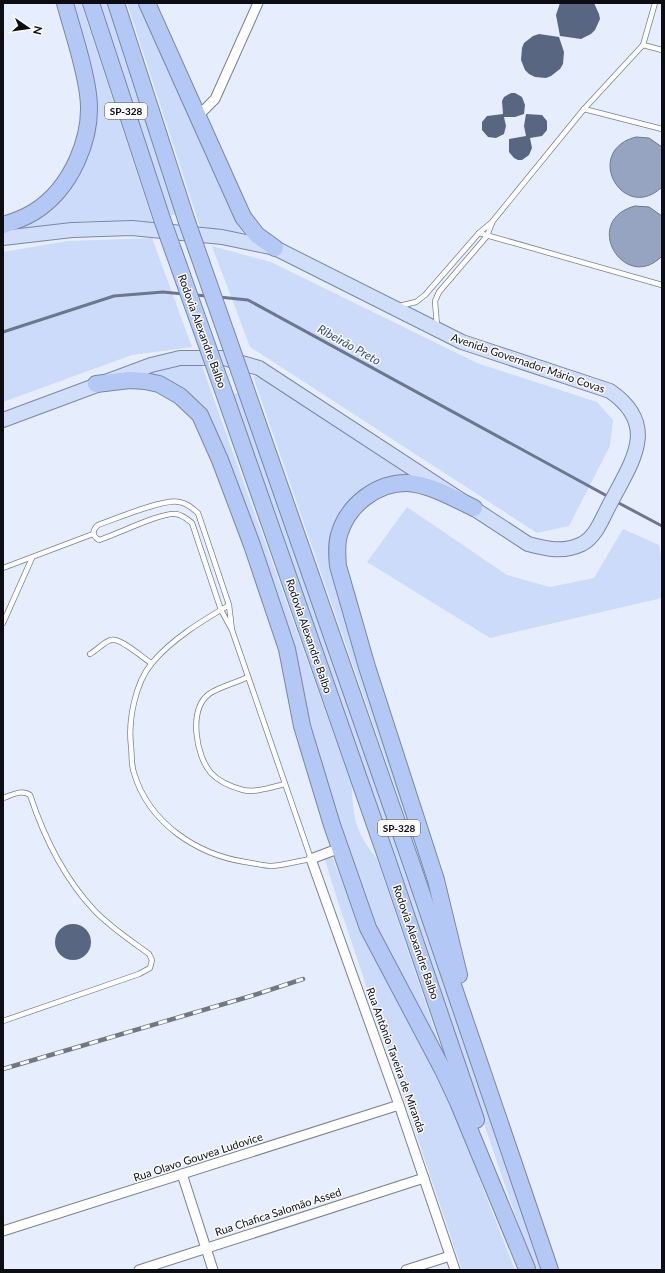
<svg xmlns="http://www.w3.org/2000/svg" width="665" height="1273" viewBox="0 0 665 1273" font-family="Lato,sans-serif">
<rect width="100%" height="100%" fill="#e6eefe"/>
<g fill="#ccdbf9">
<path d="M69,3H81L153,222L85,221L6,230L29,221L89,143Z"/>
<path d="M98,3H109L178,214L167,216Z"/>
<path d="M127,3H142L239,221L242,233L200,227Z"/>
<path d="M152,238L192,347L132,355L3,402V252L68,241Z"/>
<path d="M212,246L271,262L477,363L597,402L613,420L610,446L569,526L537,533L250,347Z"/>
<path d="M201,363L352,786C353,820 356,832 377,859L439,1043H436L369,914L203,410C188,391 169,378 145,372L176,365Z"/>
<path d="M253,376L261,378L273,386L275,384L408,474C397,476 385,477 375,482C342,495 328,529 329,562L432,894Z"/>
<path d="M241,393L545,1270H534L391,852L232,394Z"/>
<path d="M407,507L507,575L550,587L594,578L623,529L659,545L662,560V598L490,638L367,562Z"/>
<path d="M331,855L368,944L420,1039L460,1123L483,1189L515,1270H462L337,899L324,857Z"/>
</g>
<g fill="#96a4c2" stroke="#6c778d">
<path d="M636,137L649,138L662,147V187C623,224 582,151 636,137Z"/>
<path d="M635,206L649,207L662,216V256C625,294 580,221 635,206Z"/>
</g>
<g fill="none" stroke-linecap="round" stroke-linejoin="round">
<g stroke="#6c778d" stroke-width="3">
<path d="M195,295L207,296"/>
<path d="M219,297L248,300L609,497"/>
<path d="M3,332L114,296L163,292L183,294"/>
<path d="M615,501L662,526"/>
</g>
</g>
<g fill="#596681">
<path d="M560,3H594L599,14L600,19L595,30L591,34L581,39L560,36L556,15Z"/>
<path d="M539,34L559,37L564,52L563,64L560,69L551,76L546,78L535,77L529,74L525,70L521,60L522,48L524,43L533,36Z"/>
<path d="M511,93H515L522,97L525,105L524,114L515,117H504L506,126L504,134L496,138L488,137L482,130V122L487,116L503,114L502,101L504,97Z"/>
<path d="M526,114L542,115L547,121V130L542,136L530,138L532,148L529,155L522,160H518L514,158L509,152V139L526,136L524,126Z"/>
<circle cx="73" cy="942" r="18"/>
</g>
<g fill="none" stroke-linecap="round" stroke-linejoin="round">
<defs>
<g id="lane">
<path d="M643,45L662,50"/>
<path d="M584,109L662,129"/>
<path d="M479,233L662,285"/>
<path d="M399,306L416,302L425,295L479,233L492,222L584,109L643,45L655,3"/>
<path d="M437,326L435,301L439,292L487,236L492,223"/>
<path d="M3,568L93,534"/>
<path d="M229,605C202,621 172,639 152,663C135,683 128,721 131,746C132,754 131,765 134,773C149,823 196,854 245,862C254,863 264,866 272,866C285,865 298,861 311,859L232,630L221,610L192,523C187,519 183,515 176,514C161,512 116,535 99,540C92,536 92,530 98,525C115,519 165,498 179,502C187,503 192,508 198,513L229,605L232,630"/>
<path d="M3,623L32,558"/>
<path d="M90,654C97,650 104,642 111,640C120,637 143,658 151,663"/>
<path d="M248,677C236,683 219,687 209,694C188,710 196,756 211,773C219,782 232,787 243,790C256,793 272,787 285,784"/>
<path d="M3,798C12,795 22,789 30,795C44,837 63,877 94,910C110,927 130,940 149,954L152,960L150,968L139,974L3,1021"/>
</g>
<g id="street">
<path d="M198,116L215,99L258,3"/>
<path d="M340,848L311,859L399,1105L455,1270"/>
<path d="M182,1174L213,1270"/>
<path d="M3,1231L399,1105"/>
<path d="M139,1270L424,1178"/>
<path d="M406,1270L450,1256"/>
</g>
<path id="primary" d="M3,238L72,230L132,228L222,237L275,248L462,342L610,391C659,425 633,460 611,502C603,516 597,536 582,544C563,553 547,549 528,544L259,368L224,358H180L151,365L3,420"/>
<g id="highway">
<path d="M91,3L162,219"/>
<path d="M116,3L186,219"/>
<path d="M147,3L243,217L257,235L275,248"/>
<path d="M3,225C13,222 24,218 34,212C71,189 94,137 88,94C84,63 73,33 65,3"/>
<path d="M96,384L130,380L145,381L159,384L180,396L200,415L220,460L252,545L287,649L302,726L332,825L368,928L443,1070L458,1102L527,1269"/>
<path d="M245,387L413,868L550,1270"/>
<path d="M223,390L387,859L476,1120"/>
<path d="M459,975L436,880L367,667L338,566C337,555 336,542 340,532C349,504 378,482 408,483C431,485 453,498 474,508"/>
</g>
</defs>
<use href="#lane" stroke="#79808e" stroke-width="6"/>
<use href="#street" stroke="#79808e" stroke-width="11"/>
<use href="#primary" stroke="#7887a6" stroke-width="16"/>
<use href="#highway" stroke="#7887a6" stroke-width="18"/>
<use href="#lane" stroke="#fff" stroke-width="4.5"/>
<use href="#street" stroke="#fff" stroke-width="9"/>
<use href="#primary" stroke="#d1def9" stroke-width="14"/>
<use href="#highway" stroke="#b3c8f5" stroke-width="16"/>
<defs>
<path id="rail" d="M3,1069L251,996L303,979"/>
</defs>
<use href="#rail" stroke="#727781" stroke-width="4.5"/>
<use href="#rail" stroke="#fafbfe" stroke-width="3" stroke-dasharray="9" stroke-linecap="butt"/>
<defs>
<g id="highway-bridge">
<path d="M162,219L223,390"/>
<path d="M186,219L245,387"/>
</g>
</defs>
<use href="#highway-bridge" stroke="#7887a6" stroke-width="18" stroke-linecap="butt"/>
<use href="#highway-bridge" stroke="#b3c8f5" stroke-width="16"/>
</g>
<g text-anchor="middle" stroke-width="3" stroke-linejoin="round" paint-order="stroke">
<g fill="#fafbfe" stroke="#535459" stroke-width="1">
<rect x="105" y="103" width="42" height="16" rx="3"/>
<rect x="378" y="820" width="42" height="16" rx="3"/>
</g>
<g font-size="10" font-weight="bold" fill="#0b0d12">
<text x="126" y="115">SP-328</text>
<text x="399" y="832">SP-328</text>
</g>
<g font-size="11" fill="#0b0d12" stroke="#fafbfe">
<text transform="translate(202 331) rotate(70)" y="4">Rodovia Alexandre Balbo</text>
<text transform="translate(528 363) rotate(19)" y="4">Avenida Governador Mário Covas</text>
<text transform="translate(309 636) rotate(71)" y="4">Rodovia Alexandre Balbo</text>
<text transform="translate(416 942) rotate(71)" y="4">Rodovia Alexandre Balbo</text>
<text transform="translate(396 1060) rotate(70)" y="4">Rua Antônio Taveira de Miranda</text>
<text transform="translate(198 1157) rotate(-18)" y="4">Rua Olavo Gouvea Ludovice</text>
<text transform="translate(278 1212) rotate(-18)" y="4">Rua Chafica Salomão Assed</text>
</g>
<g font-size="12" font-style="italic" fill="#3a4d79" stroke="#fafbfe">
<text transform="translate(349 345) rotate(29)" y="4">Ribeirão Preto</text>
</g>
</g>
<rect width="665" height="1273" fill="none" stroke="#0b0d12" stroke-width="8"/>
<g transform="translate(28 28) rotate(103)" stroke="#fafbfe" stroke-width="3" paint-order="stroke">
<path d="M0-3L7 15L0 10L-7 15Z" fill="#0b0d12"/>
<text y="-6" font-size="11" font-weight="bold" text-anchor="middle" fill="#0b0d12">N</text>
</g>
</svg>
